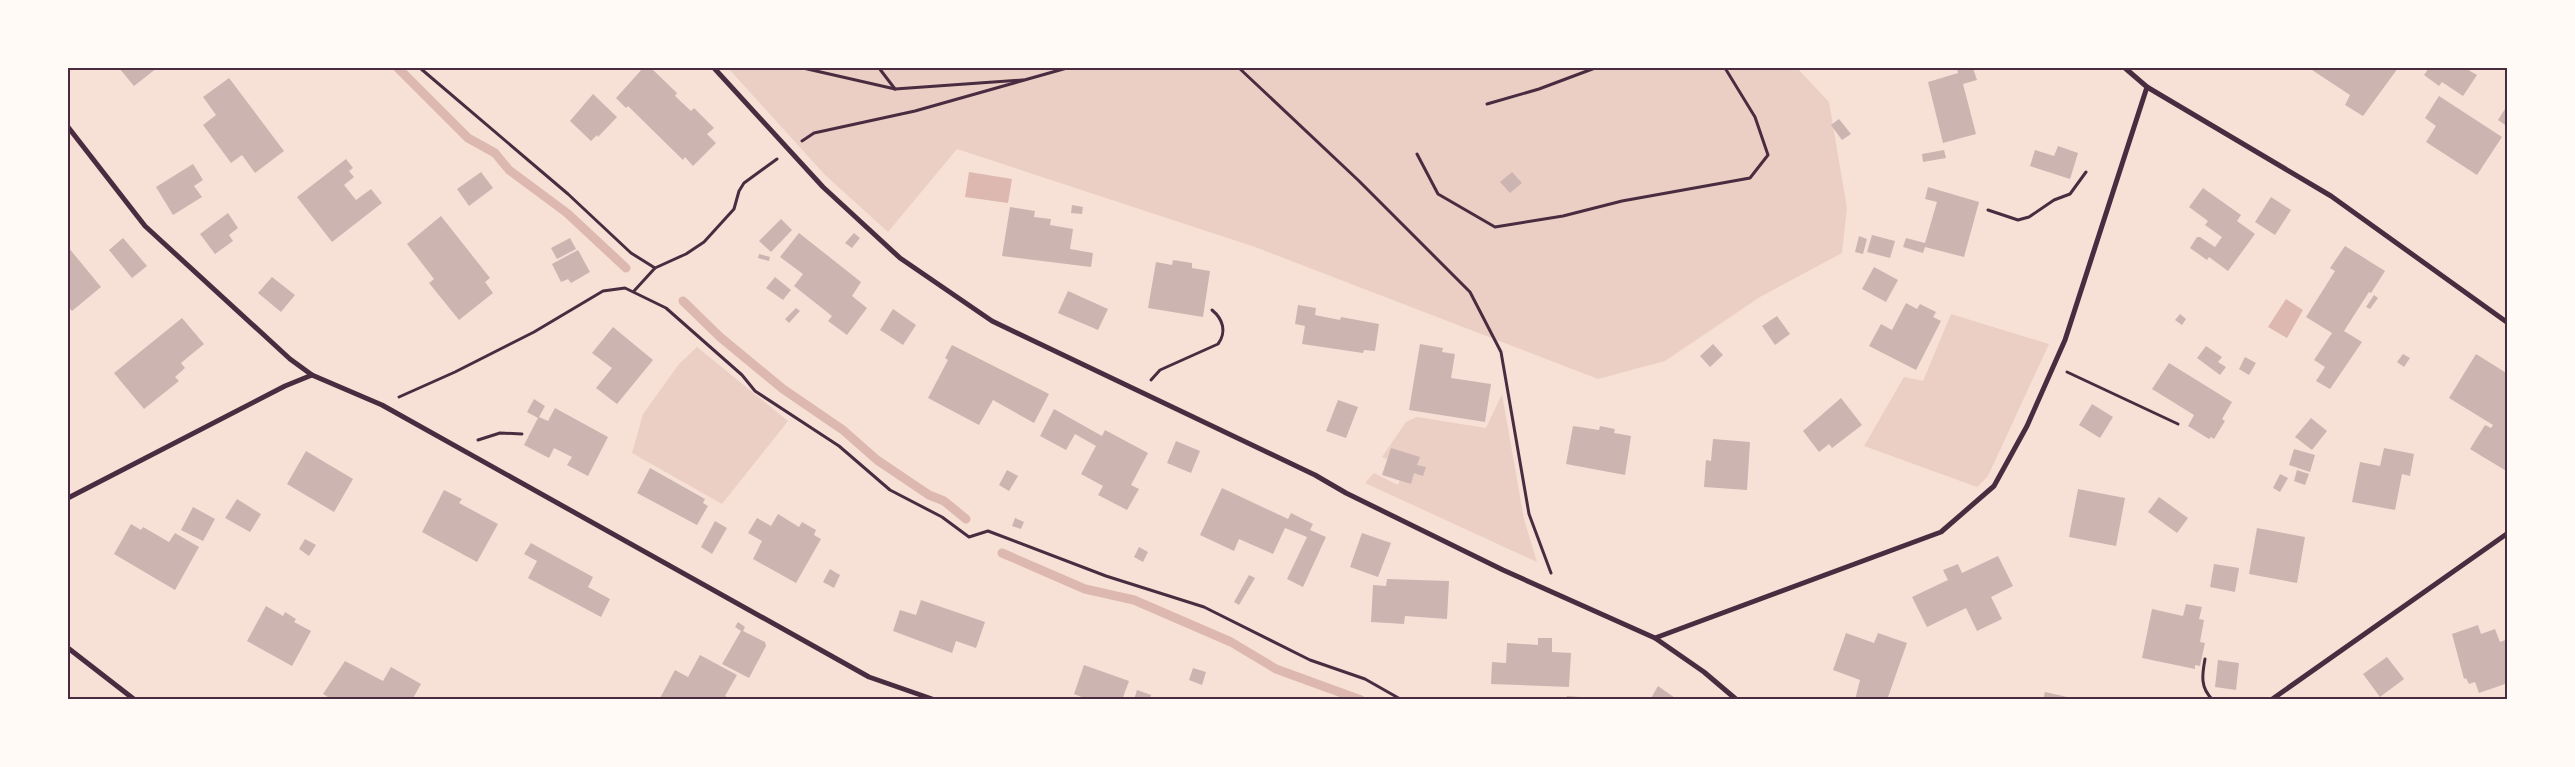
<svg xmlns="http://www.w3.org/2000/svg" width="2575" height="767" viewBox="0 0 2575 767" font-family="'IBM Plex Serif',serif">
<rect width="100%" height="100%" fill="#f7e1d7"/>
<g fill="#ebcfc5">
<path d="M728,68H1797L1829,102L1847,208L1842,253L1760,297L1665,361L1598,379L1255,247L957,149L888,232L825,175Z"/>
<path d="M1951,314L2049,344L1988,476L1977,487L1864,446L1904,377L1923,381Z"/>
<path d="M697,347L788,421L722,504L632,453L643,414L679,364Z"/>
<path d="M1502,394L1524,519L1537,562L1365,483L1374,473L1398,485L1405,467L1382,457L1406,422L1417,417L1486,428Z"/>
</g>
<g fill="#dcb8b0">
<path d="M969,172L1012,179L1008,203L965,197Z"/>
<path d="M2286,299L2303,310L2287,338L2268,327Z"/>
</g>
<g fill="none" stroke-linecap="round" stroke-linejoin="round">
<g stroke="#dcb8b0" stroke-width="9">
<path d="M398,68L468,138L495,153L509,170L567,213L626,268"/>
<path d="M683,301L720,337L783,389L843,430L877,460L929,495L944,501L966,519"/>
<path d="M1002,553L1085,589L1134,600L1231,642L1276,669L1361,700"/>
</g>
</g>
<g fill="#ccb4b1">
<path d="M119,68H157L134,86Z"/>
<path d="M643,68H651L677,93L675,96L691,111L694,108L714,128L707,134L716,143L693,166L685,157L683,160L628,106L626,108L616,98Z"/>
<path d="M1957,68H1973L1977,80L1963,84L1976,134L1943,143L1928,82L1958,73Z"/>
<path d="M2309,68H2398L2363,116L2345,105L2350,95Z"/>
<path d="M2429,68H2465L2477,75L2463,96L2442,82L2439,86L2424,75Z"/>
<path d="M229,78L284,151L255,173L242,155L231,163L203,125L216,115L203,97Z"/>
<path d="M593,94L617,117L598,137L597,135L591,141L570,121Z"/>
<path d="M2439,96L2502,137L2477,175L2426,142L2436,126L2425,118Z"/>
<path d="M2505,109L2508,111V127L2498,120Z"/>
<path d="M1839,119L1851,134L1842,140L1831,125Z"/>
<path d="M2058,146L2078,153L2070,179L2030,166L2035,150L2054,156Z"/>
<path d="M1944,150L1946,158L1923,162L1922,154Z"/>
<path d="M346,159L353,168L349,171L354,177L344,185L356,200L371,189L382,203L332,242L297,197Z"/>
<path d="M193,164L203,180L194,186L202,197L173,215L156,187Z"/>
<path d="M481,172L493,188L469,206L457,189Z"/>
<path d="M1512,172L1522,183L1510,193L1500,182Z"/>
<path d="M1928,187L1979,202L1964,257L1925,247L1923,253L1903,247L1906,238L1925,243L1937,202L1925,199Z"/>
<path d="M2203,188L2241,215L2237,221L2255,234L2228,271L2209,257L2207,260L2190,248L2197,237H2200L2215,247L2222,237L2205,225L2208,221L2189,207Z"/>
<path d="M2271,197L2291,210L2275,235L2255,222Z"/>
<path d="M1072,205L1083,207L1082,214L1071,213Z"/>
<path d="M1010,207L1035,211L1034,217L1051,219L1050,225L1073,229L1070,249L1093,253L1091,267L1002,256Z"/>
<path d="M228,213L238,228L229,235L233,241L215,254L200,234Z"/>
<path d="M441,216L490,278L485,282L493,293L459,320L429,283L434,279L407,244Z"/>
<path d="M781,219L792,230L771,252L759,241Z"/>
<path d="M799,233L861,282L852,296L867,308L847,335L828,321L832,316L794,286L803,274L780,257Z"/>
<path d="M854,233L860,238L852,248L845,243Z"/>
<path d="M1872,235L1895,241L1890,258L1867,252Z"/>
<path d="M1859,236L1867,239L1863,254L1855,252Z"/>
<path d="M123,238L147,266L132,278L109,250Z"/>
<path d="M570,238L576,249L557,259L551,248Z"/>
<path d="M2345,246L2385,271L2371,293L2369,292L2344,331L2362,342L2330,389L2316,381L2325,367L2314,360L2332,333L2306,317L2335,271L2330,268Z"/>
<path d="M68,247L101,287L72,311L68,306Z"/>
<path d="M578,250L590,272L571,283L568,279L561,282L552,264Z"/>
<path d="M759,254L770,257L769,261L758,258Z"/>
<path d="M1173,260L1192,263V268L1210,271L1203,317L1148,308L1156,262L1172,265Z"/>
<path d="M1874,267L1898,280L1886,302L1862,289Z"/>
<path d="M272,277L295,295L281,312L258,293Z"/>
<path d="M775,277L791,290L783,300L766,288Z"/>
<path d="M1068,291L1108,309L1098,330L1058,313Z"/>
<path d="M2374,295L2378,298L2370,309L2366,307Z"/>
<path d="M1906,303L1917,309L1920,304L1936,312L1933,317L1941,321L1916,370L1869,346L1881,324L1892,330Z"/>
<path d="M1298,305L1316,308L1315,315L1340,320L1341,317L1379,324L1375,351L1364,350L1363,353L1302,344L1305,326L1295,324Z"/>
<path d="M796,308L800,311L789,323L785,319Z"/>
<path d="M893,309L916,325L903,345L880,330Z"/>
<path d="M2180,314L2186,319L2182,325L2175,320Z"/>
<path d="M1777,316L1790,334L1775,345L1762,326Z"/>
<path d="M182,318L204,344L181,363L185,368L175,377L179,381L144,409L114,373Z"/>
<path d="M613,327L653,360L617,404L596,388L612,368L592,353Z"/>
<path d="M1420,344L1443,348L1442,352L1455,354L1451,378L1491,384L1485,422L1409,410Z"/>
<path d="M1713,344L1723,355L1710,367L1700,356Z"/>
<path d="M952,345L1049,394L1034,423L993,400L979,425L928,398L948,360L945,358Z"/>
<path d="M2206,346L2222,357L2218,362L2226,367L2220,375L2197,358Z"/>
<path d="M2403,354L2410,358L2404,367L2397,362Z"/>
<path d="M2476,354L2508,374V435L2505,437L2508,439V472L2470,449L2485,425L2491,428L2493,425L2449,398Z"/>
<path d="M2245,357L2256,363L2249,375L2239,369Z"/>
<path d="M2169,363L2232,402L2222,419L2225,421L2214,439L2211,437L2209,439L2188,426L2194,415L2152,389Z"/>
<path d="M1841,398L1862,425L1832,448L1829,444L1819,452L1803,431Z"/>
<path d="M534,399L545,406L539,417L548,421L555,408L608,437L588,476L567,465L572,457L554,448L549,458L524,445L538,418L527,412Z"/>
<path d="M1338,400L1358,407L1346,438L1326,431Z"/>
<path d="M2092,404L2113,417L2100,438L2079,425Z"/>
<path d="M1054,409L1102,436L1105,430L1148,453L1131,485L1139,489L1127,510L1098,495L1103,486L1081,474L1096,446L1075,434L1066,450L1040,436Z"/>
<path d="M2311,418L2327,431L2312,450L2295,437Z"/>
<path d="M1573,426L1599,430L1600,426L1615,429L1614,433L1631,436L1625,475L1566,464Z"/>
<path d="M1713,439L1750,442L1747,490L1704,487L1706,460L1711,461Z"/>
<path d="M1176,441L1200,451L1191,473L1167,463Z"/>
<path d="M1391,448L1420,457L1417,465L1426,467L1423,476L1414,473L1411,484L1382,475Z"/>
<path d="M2384,448L2414,454L2410,476L2402,474L2395,510L2352,502L2360,462L2380,466Z"/>
<path d="M2294,449L2315,455L2310,472L2289,465Z"/>
<path d="M306,451L353,479L334,512L287,484Z"/>
<path d="M650,468L705,499L703,503L708,506L697,525L637,493Z"/>
<path d="M1007,470L1018,476L1009,491L999,485Z"/>
<path d="M2297,470L2309,474L2305,485L2294,481Z"/>
<path d="M2280,474L2288,478L2280,492L2273,488Z"/>
<path d="M1222,488L1288,519L1291,513L1313,524L1310,530L1326,537L1303,587L1287,579L1307,537L1285,528L1273,554L1239,539L1234,551L1200,535Z"/>
<path d="M2078,489L2125,498L2116,546L2069,537Z"/>
<path d="M444,490L462,499L459,503L498,524L477,562L422,532Z"/>
<path d="M2159,497L2188,518L2177,533L2148,512Z"/>
<path d="M237,499L261,514L250,532L225,518Z"/>
<path d="M193,507L215,519L203,541L181,530Z"/>
<path d="M778,514L799,527L802,522L816,530L814,535L821,539L796,583L753,559L762,541L748,533L757,518L771,526Z"/>
<path d="M1015,518L1024,522L1021,529L1012,526Z"/>
<path d="M715,521L727,528L712,554L701,547Z"/>
<path d="M131,524L141,530L143,527L169,542L175,533L199,547L175,590L114,554Z"/>
<path d="M2257,528L2305,537L2297,583L2249,574Z"/>
<path d="M1362,533L1391,543L1378,577L1350,567Z"/>
<path d="M305,539L316,545L309,556L299,549Z"/>
<path d="M531,543L593,577L588,587L610,599L601,617L528,578L537,561L524,554Z"/>
<path d="M1139,547L1148,552L1143,562L1134,557Z"/>
<path d="M1998,556L2013,586L1991,597L2002,619L1977,631L1966,608L1927,627L1912,597L1948,580L1943,570L1958,564L1962,573Z"/>
<path d="M2214,564L2239,568L2235,592L2210,587Z"/>
<path d="M830,569L840,575L834,588L823,582Z"/>
<path d="M1249,575L1255,578L1239,605L1234,602Z"/>
<path d="M1387,579L1449,581L1447,619L1405,616L1404,624L1371,622L1373,585L1386,586Z"/>
<path d="M921,600L985,622L976,648L956,641L952,653L893,631L900,610L916,615Z"/>
<path d="M2186,604L2202,607L2199,619L2204,620L2200,642L2205,643L2200,666L2195,665V669L2142,658L2152,609L2183,616Z"/>
<path d="M266,606L283,616L285,612L296,619L294,622L311,631L292,666L247,641Z"/>
<path d="M738,622L745,627L743,631L765,642L766,646L749,678L722,664L741,631L735,627Z"/>
<path d="M2478,625L2481,634L2495,629L2500,642L2508,639V683L2479,693L2475,682L2469,684L2466,678L2464,679L2452,634Z"/>
<path d="M1846,633L1874,643L1878,633L1907,643L1887,700H1855L1860,680L1833,670Z"/>
<path d="M1538,638H1552V652L1571,653L1569,687L1491,684L1492,662L1506,663L1507,643L1538,645Z"/>
<path d="M700,655L737,675L725,696L729,698L728,700H659L675,670L688,677Z"/>
<path d="M2387,657L2404,679L2380,697L2363,674Z"/>
<path d="M2218,660L2239,663L2236,690L2215,687Z"/>
<path d="M345,661L383,681L391,667L421,684L412,700H333L323,694Z"/>
<path d="M1084,665L1129,681L1122,700H1089L1074,694Z"/>
<path d="M1193,668L1206,672L1202,685L1189,680Z"/>
<path d="M1658,686L1678,700H1650Z"/>
<path d="M1137,690L1151,695L1150,700H1134Z"/>
<path d="M2045,692L2076,699V700H2043Z"/>
<path d="M1567,696L1594,698V700H1567Z"/>
<path d="M2423,697V700H2400V698Z"/>
</g>
<g fill="none" stroke-linecap="round" stroke-linejoin="round">
<g stroke="#4a2c40" stroke-width="3">
<path d="M420,68L568,194L631,253L655,268"/>
<path d="M803,68L895,89L1023,80"/>
<path d="M879,68L895,89"/>
<path d="M1239,68L1358,180L1470,292L1501,352L1529,514L1551,573"/>
<path d="M1487,104L1539,89L1595,68"/>
<path d="M802,141L814,133L915,111L1067,68"/>
<path d="M1417,154L1438,194L1495,227L1563,216L1622,201L1750,178L1768,155L1755,117L1725,68"/>
<path d="M1988,210L2018,220L2029,217L2054,200L2070,194L2086,172"/>
<path d="M634,291L655,268L686,254L704,242L734,209L739,191L744,183L777,159"/>
<path d="M2067,372L2178,424"/>
<path d="M1151,380L1160,370L1218,344C1227,332 1223,319 1212,310"/>
<path d="M399,397L455,372L534,332L603,291L625,288L666,308L742,375L755,391L839,446L890,490L942,517L969,537L988,531L1106,576L1204,607L1310,660L1365,679L1402,700"/>
<path d="M478,440L500,433L522,434"/>
<path d="M2205,659C2202,675 2200,688 2213,700"/>
</g>
<g stroke="#4a2c40" stroke-width="5">
<path d="M714,68L823,187L900,258L992,321L1315,475L1346,493L1503,570L1655,638L1704,672L1737,700"/>
<path d="M2125,68L2147,87L2331,196L2508,323"/>
<path d="M68,127L145,226L290,359L312,375L382,405L869,677L935,700"/>
<path d="M68,498L285,386L312,375"/>
<path d="M1655,638L1941,532L1994,486L2027,426L2065,340L2147,87"/>
<path d="M68,648L135,700"/>
<path d="M2271,700L2508,533"/>
</g>
</g>
<rect width="2575" height="767" fill="none" stroke="#fffaf5" stroke-width="138"/>
<rect x="69" y="69" width="2437" height="629" fill="none" stroke="#4a2c40" stroke-width="2"/>
</svg>
